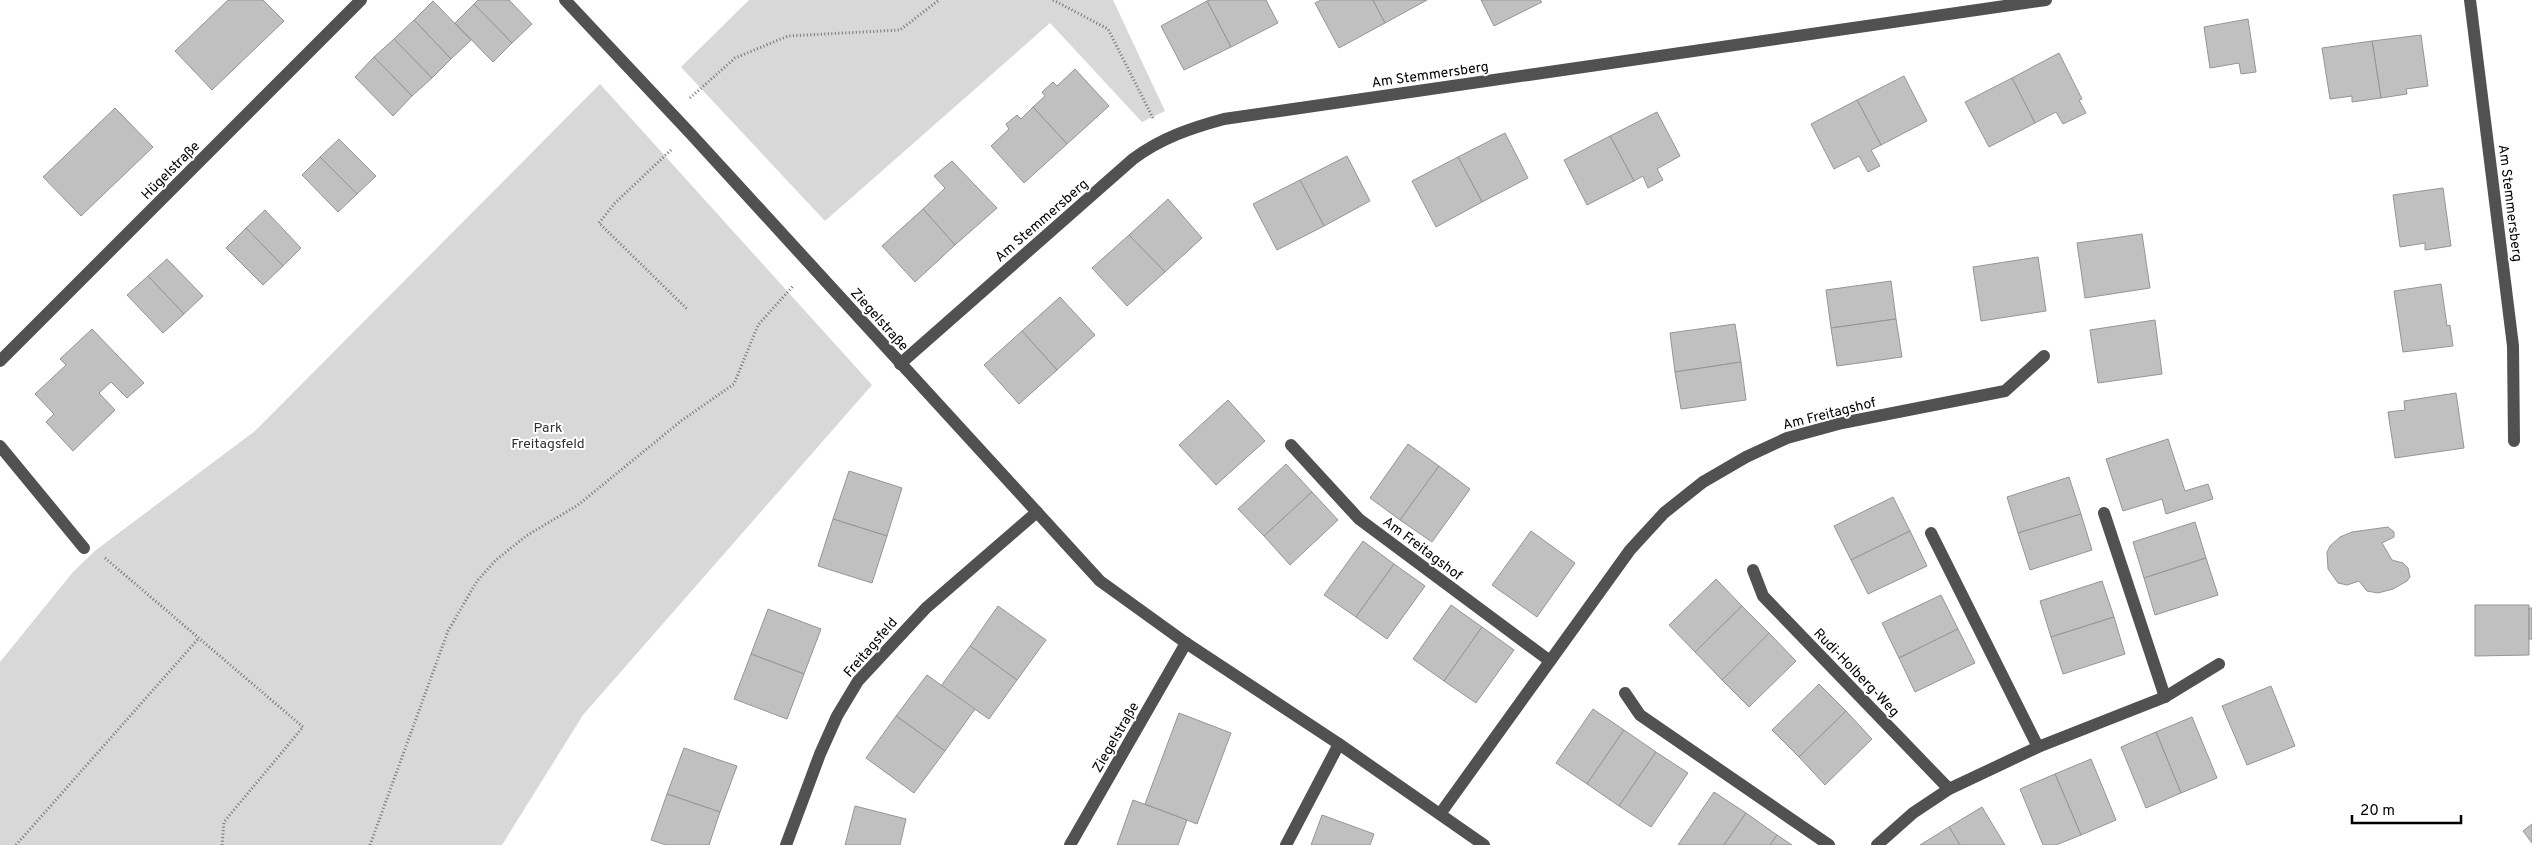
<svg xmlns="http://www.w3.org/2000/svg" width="2532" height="845" viewBox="0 0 2532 845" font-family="Overpass,sans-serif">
<rect width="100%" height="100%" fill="#fff"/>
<g fill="#d8d8d8">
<path d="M749,0H1113L1165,111L1142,122L1050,23L825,221L681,67Z"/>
<path d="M600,84L872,385L583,715L502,845H0V662L73,572L96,550L255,431Z"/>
</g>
<g fill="#c0c0c0" stroke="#959595">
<path d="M228,0H263L284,21L212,90L175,51Z"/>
<path d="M478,0H509L532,24L512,43L474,4Z"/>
<path d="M1210,0H1266L1278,23L1231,47L1207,1Z"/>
<path d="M1321,0H1373L1385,23L1339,48L1315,3Z"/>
<path d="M1373,0H1427L1385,23Z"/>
<path d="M1481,0H1540L1542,2L1494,26Z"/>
<path d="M433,1L471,40L451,59L414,20Z"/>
<path d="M1207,1L1231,47L1184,70L1161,26Z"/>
<path d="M474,4L512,43L493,62L455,23Z"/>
<path d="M2248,19L2256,72L2241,74L2239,63L2210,68L2204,27Z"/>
<path d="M414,20L451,59L432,78L394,39Z"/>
<path d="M2421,35L2428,86L2406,89L2407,94L2381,98L2372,41Z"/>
<path d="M394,39L432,78L412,96L374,57Z"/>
<path d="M2372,41L2381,98L2352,102V96L2330,99L2322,48Z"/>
<path d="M2059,53L2082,99L2079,100L2086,113L2063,124L2056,112L2035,123L2012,78Z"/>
<path d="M374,57L412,96L393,116L355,77Z"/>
<path d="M1075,69L1109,106L1067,144L1033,107L1045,96L1042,92L1053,82L1057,86Z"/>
<path d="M1904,76L1927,121L1881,145L1857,100Z"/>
<path d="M2012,78L2035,123L1989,147L1965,102Z"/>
<path d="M1857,100L1881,145L1871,150L1880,166L1868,172L1859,156L1834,169L1811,124Z"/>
<path d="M1033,107L1067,144L1024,183L991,146L1009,129L1006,124L1017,115L1021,119Z"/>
<path d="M115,108L153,147L81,216L43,177Z"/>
<path d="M1657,112L1680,156L1657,169L1663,180L1648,188L1643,176L1634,181L1610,136Z"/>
<path d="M1505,133L1528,178L1482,202L1458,157Z"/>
<path d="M1610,136L1634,181L1587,205L1564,160Z"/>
<path d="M339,139L376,176L357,194L320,157Z"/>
<path d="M1347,156L1370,201L1324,226L1300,180Z"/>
<path d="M320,157L357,194L338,212L302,175Z"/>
<path d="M1458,157L1482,202L1436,227L1412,181Z"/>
<path d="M952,161L997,208L955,245L923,209L945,188L934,176Z"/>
<path d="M1300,180L1324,226L1277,250L1253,204Z"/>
<path d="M2443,188L2451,246L2425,250V243L2400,247L2393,195Z"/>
<path d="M1168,199L1202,238L1165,272L1129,235Z"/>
<path d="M923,209L955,245L915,282L882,246Z"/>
<path d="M265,210L301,248L283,266L246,228Z"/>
<path d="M246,228L283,266L263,285L226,248Z"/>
<path d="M2142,234L2150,288L2085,298L2077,243Z"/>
<path d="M1129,235L1165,272L1127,306L1092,268Z"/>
<path d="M2038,257L2046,311L1981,321L1973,267Z"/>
<path d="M167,259L203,296L184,314L148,276Z"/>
<path d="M148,276L184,314L163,333L127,295Z"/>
<path d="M1891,281L1896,319L1831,328L1826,290Z"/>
<path d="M2441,284L2447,326L2450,325L2453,346L2403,352L2394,291Z"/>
<path d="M1060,297L1095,335L1057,370L1022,331Z"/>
<path d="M1896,319L1902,357L1837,366L1831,328Z"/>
<path d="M2155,320L2162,374L2098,383L2090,330Z"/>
<path d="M1735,324L1741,362L1675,372L1670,333Z"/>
<path d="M92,329L144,383L127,398L111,382L99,393L115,410L73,451L46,422L54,414L35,394L66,365L60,359Z"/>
<path d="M1022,331L1057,370L1019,404L984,365Z"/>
<path d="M1741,362L1746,400L1681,409L1675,372Z"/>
<path d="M2456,393L2464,448L2395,458L2388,412L2405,410L2404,401Z"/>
<path d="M1228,400L1265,441L1216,485L1179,445Z"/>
<path d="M2168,439L2185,491L2208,484L2213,499L2166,514L2162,499L2123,511L2106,459Z"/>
<path d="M1408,444L1439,466L1400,520L1370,498Z"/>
<path d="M1286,464L1312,492L1264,536L1238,509Z"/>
<path d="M1439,466L1470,489L1432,542L1400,520Z"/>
<path d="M849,471L902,488L887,536L833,519Z"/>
<path d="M2069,477L2081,514L2018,533L2007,497Z"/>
<path d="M1312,492L1338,520L1290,565L1264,536Z"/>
<path d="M1893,497L1910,531L1851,560L1834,526Z"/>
<path d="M2081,514L2092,550L2030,570L2018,533Z"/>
<path d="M833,519L887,536L872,583L818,566Z"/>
<path d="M2195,522L2206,558L2144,578L2133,542Z"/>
<path d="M2388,527L2394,532V537L2382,543L2392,560L2403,563L2408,568L2410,577L2407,581L2393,589L2378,593L2367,591L2359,581L2347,585L2338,583L2328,569L2327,552L2330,546L2340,537L2352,532Z"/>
<path d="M1531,531L1575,563L1537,617L1492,585Z"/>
<path d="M1910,531L1927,566L1868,594L1851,560Z"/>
<path d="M1363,541L1394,564L1356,617L1324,595Z"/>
<path d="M2206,558L2218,595L2155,615L2144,578Z"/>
<path d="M1394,564L1425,586L1387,639L1356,617Z"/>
<path d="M1716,579L1742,606L1695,652L1669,625Z"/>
<path d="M2102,581L2114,617L2051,637L2040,601Z"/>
<path d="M1941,595L1958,629L1899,658L1882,623Z"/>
<path d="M1451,605L1482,627L1444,681L1413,659Z"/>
<path d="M2475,605H2529V655L2475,656Z"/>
<path d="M998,606L1046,640L1017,680L970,646Z"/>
<path d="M1742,606L1769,633L1722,680L1695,652Z"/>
<rect x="2529" y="608" width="3" height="31"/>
<path d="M768,609L821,629L804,674L751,654Z"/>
<path d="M2114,617L2125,654L2063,674L2051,637Z"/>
<path d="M1482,627L1514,650L1476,703L1444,681Z"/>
<path d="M1958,629L1975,663L1915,692L1899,658Z"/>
<path d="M1769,633L1796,661L1749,707L1722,680Z"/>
<path d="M970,646L1017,680L989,719L941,686Z"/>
<path d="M751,654L804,674L787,719L734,699Z"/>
<path d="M927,675L975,709L945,751L896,716Z"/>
<path d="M1819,684L1846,711L1799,757L1772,730Z"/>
<path d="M2271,686L2295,746L2247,765L2222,706Z"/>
<path d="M1593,709L1624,730L1587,784L1556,763Z"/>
<path d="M1846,711L1872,739L1825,785L1799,757Z"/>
<path d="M1179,713L1231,733L1197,824L1145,804Z"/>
<path d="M896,716L945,751L914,793L866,758Z"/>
<path d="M2192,717L2217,778L2181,793L2156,732Z"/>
<path d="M1624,730L1656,752L1619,806L1587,784Z"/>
<path d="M2156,732L2181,793L2146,808L2121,747Z"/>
<path d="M684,748L737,766L720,812L667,794Z"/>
<path d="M1656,752L1688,773L1651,827L1619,806Z"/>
<path d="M2091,759L2116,820L2081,835L2055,774Z"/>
<path d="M2055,774L2081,835L2056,845H2043L2020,789Z"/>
<path d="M1714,792L1746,813L1724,845H1678Z"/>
<path d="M667,794L720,812L709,845H666L651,840Z"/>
<path d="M1133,800L1187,820L1178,845H1117Z"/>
<path d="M855,806L906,819L900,845H845Z"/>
<path d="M1982,807L2005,845H1960L1949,827Z"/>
<path d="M1746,813L1777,835L1770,845H1724Z"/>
<path d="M1322,815L1374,834L1370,845H1311Z"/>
<path d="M2532,824V843L2523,831Z"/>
<path d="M1949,827L1960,845H1920Z"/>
<path d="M1777,835L1792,845H1770Z"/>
</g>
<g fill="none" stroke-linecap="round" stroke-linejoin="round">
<g stroke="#737373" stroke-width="3" stroke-dasharray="1 2.5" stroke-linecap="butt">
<path d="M1053,0L1108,29L1153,118"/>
<path d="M690,98L735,58L788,36L900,30L939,0"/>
<path d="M671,150L615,203L599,223L687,309"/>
<path d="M105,558L303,727L224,822L222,845"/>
<path d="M16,845L199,638"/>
<path d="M370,845L448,631L477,581L496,560L526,536L578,505L681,421L734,384L758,325L794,285"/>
</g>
<g stroke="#515151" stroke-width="12">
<path d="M565,0L690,133L1100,581L1186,643L1339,744L1484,845"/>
<path d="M2470,0L2513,346L2514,441"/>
<path d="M0,361L361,0"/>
<path d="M900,364L1133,159C1161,138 1191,128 1224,119L2046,0"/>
<path d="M1291,445L1359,519L1550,661"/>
<path d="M0,446L84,548"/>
<path d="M2104,513L2165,697"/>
<path d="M1931,533L2038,747"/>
<path d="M1753,570L1763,596L1949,789"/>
<path d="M1625,693L1640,715L1829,845"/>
<path d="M1440,814L1630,550L1664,513L1703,482L1746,457L1787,438L1842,423L2005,391L2044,356"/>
<path d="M786,845L820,754L837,716L858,681L926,608L1037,512"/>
<path d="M1070,845L1186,643"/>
<path d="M1286,845L1339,744"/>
<path d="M1877,845L1913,813L1949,789L2038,747L2165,697L2219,664"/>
</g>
</g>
<g text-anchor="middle" stroke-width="4" stroke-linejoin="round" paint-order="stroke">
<g font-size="14" fill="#000" stroke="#fff">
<text transform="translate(1430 74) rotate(-8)" y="5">Am Stemmersberg</text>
<text transform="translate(170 170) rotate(-45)" y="5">Hügelstraße</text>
<text transform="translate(2511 203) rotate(83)" y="5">Am Stemmersberg</text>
<text transform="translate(1041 220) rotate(-41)" y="5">Am Stemmersberg</text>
<text transform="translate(880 319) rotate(48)" y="5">Ziegelstraße</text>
<text transform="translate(1829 413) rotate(-14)" y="5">Am Freitagshof</text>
<text transform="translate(1423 548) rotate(37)" y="5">Am Freitagshof</text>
<text transform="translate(870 647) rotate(-49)" y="5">Freitagsfeld</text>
<text transform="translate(1857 672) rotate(46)" y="5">Rudi-Holberg-Weg</text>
<text transform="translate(1115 737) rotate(-60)" y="5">Ziegelstraße</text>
</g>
<g font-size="14" fill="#2f2f2f" stroke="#fff">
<text x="548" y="432">Park<tspan x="548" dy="16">Freitagsfeld</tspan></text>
</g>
</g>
<path d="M2352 815v8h109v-8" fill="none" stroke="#000000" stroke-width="2.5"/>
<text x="2360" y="815" font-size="15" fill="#000000" stroke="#ffffff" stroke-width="4" paint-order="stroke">20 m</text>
</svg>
